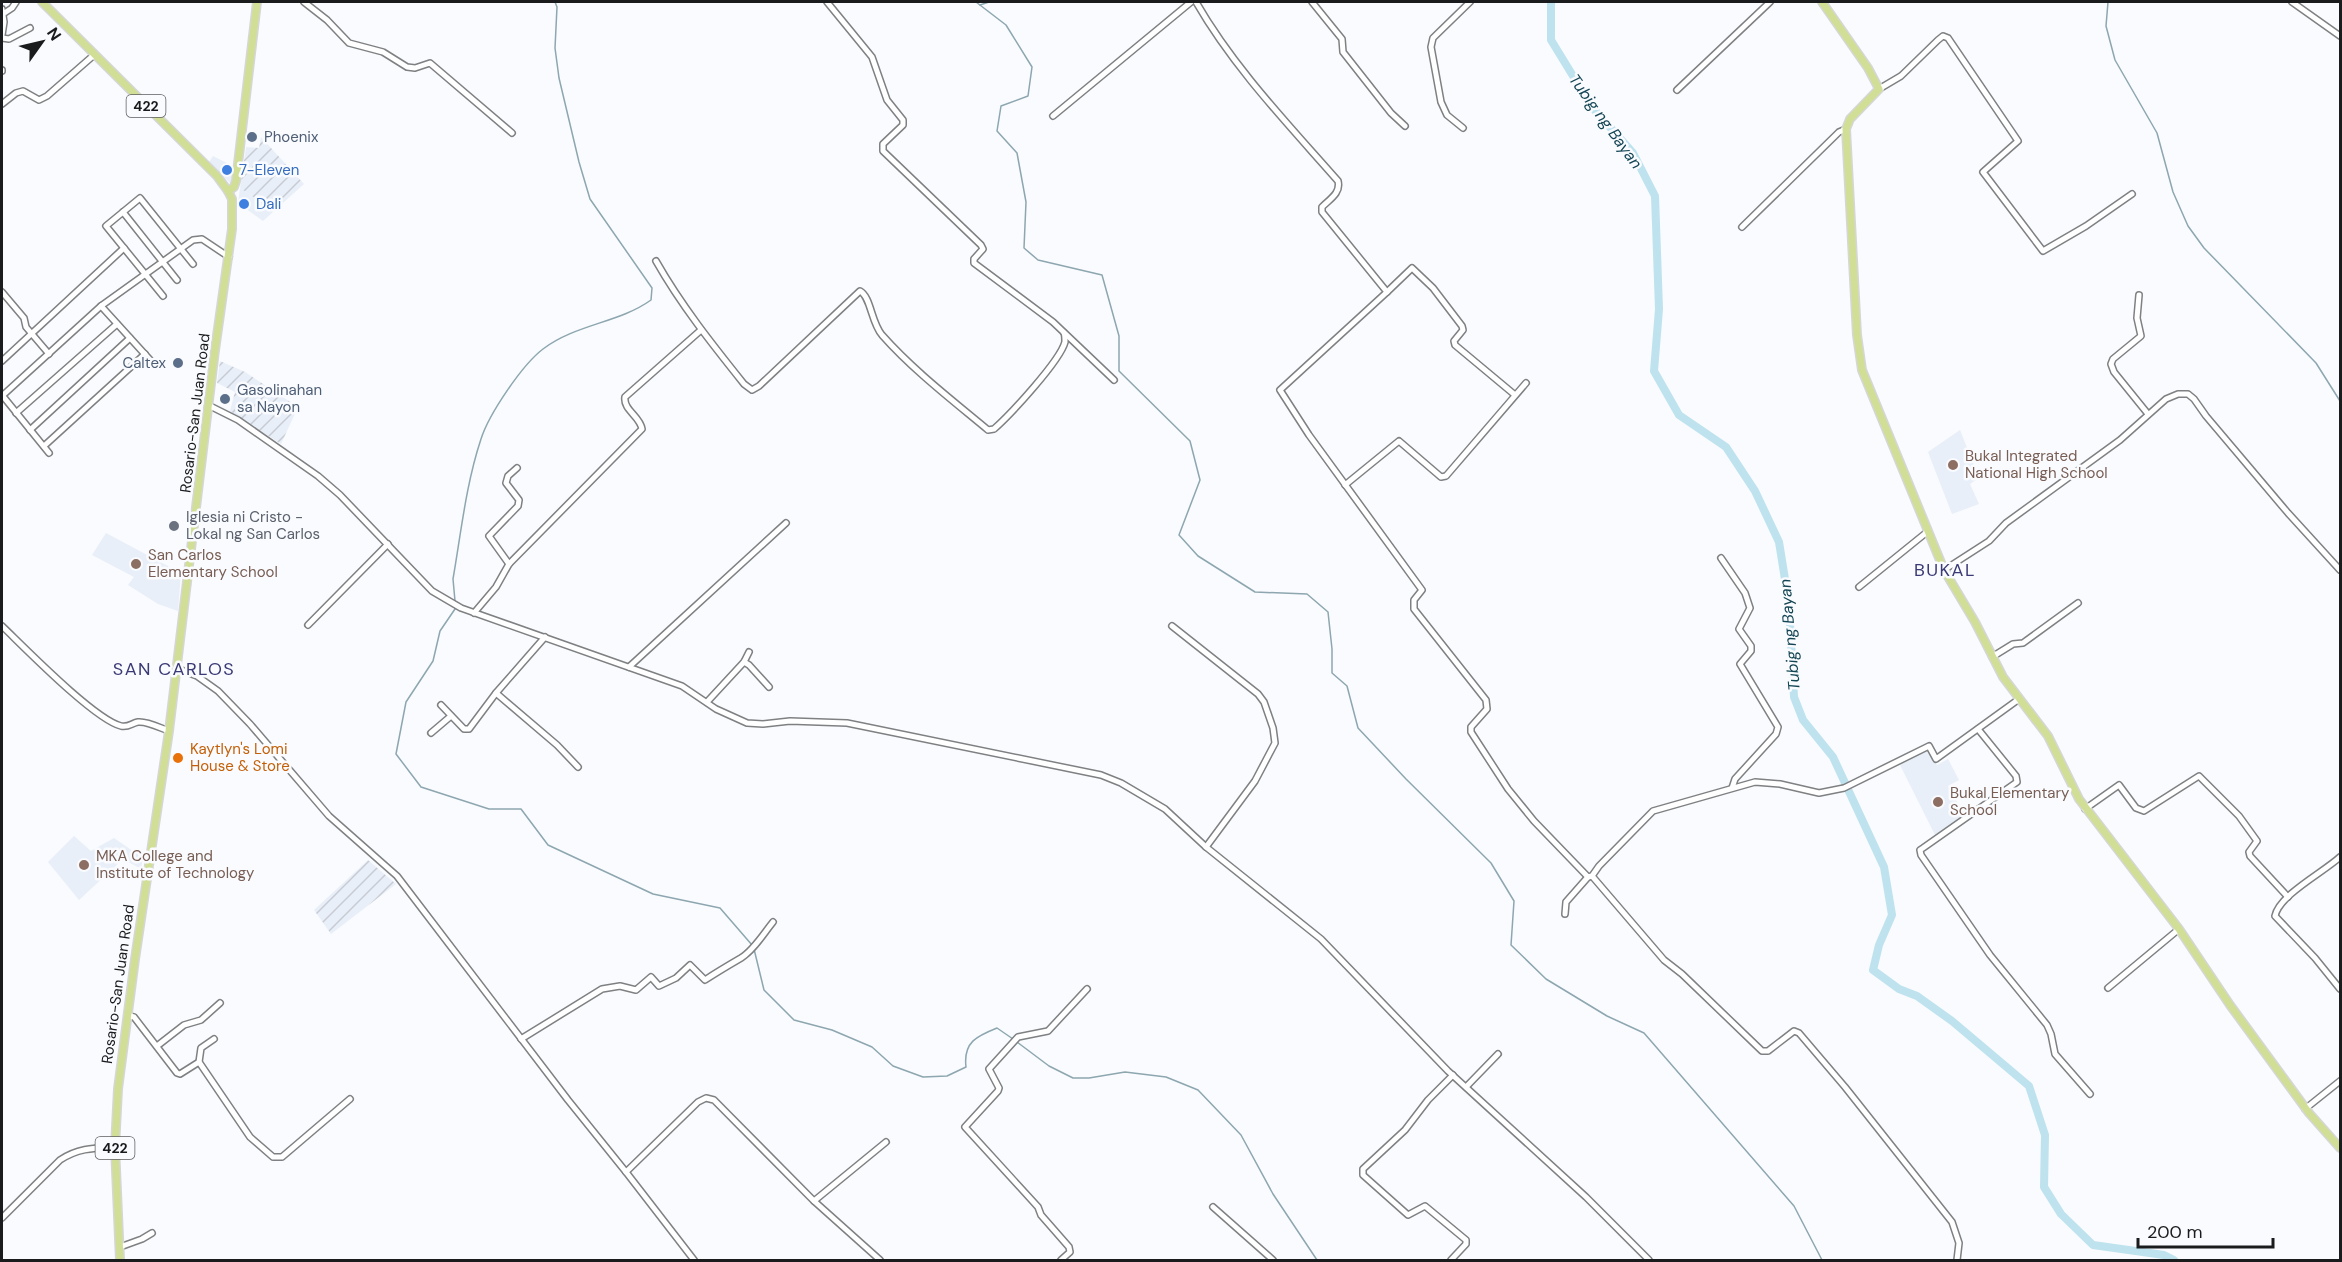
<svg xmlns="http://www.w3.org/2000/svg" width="2342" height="1262" viewBox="0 0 2342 1262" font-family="'DM Sans',sans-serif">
<defs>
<pattern id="industrial-furrows" width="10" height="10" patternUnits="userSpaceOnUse" patternTransform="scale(1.5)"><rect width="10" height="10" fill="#e9eff8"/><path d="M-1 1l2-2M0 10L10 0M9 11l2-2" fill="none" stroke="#c7ccd4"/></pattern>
</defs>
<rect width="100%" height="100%" fill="#f9fbfe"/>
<g fill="#e9eff8">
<path d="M213,156L235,167L232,185L209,162Z"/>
<path d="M240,188L274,211L263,221L238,203Z"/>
<path d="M1960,430L1979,478L1970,484L1979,504L1952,514L1928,452Z"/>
<path d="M106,533L181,573L178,611L158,604L128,585L134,577L92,555Z"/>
<path d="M1929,749L1937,765L1948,759L1959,780L1948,786L1966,818L1936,837L1900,765Z"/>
<path d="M74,836L91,851L114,838L143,858L141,869L123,859L79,900L48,862Z"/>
</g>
<g fill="url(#industrial-furrows)">
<path d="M261,137L304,184L274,211L240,188L246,147L259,148Z"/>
<path d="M220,361L245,372L298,407L281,444L230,411L235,392L217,383Z"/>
<path d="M368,860L396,884L331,934L314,910Z"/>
</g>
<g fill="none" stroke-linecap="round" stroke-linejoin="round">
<g stroke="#8da6af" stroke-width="1.5">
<path d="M976,2L1006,25L1032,67L1028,96L1001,106L997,131L1017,153L1026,202L1024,248L1038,260L1102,275L1119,336V371L1190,441L1200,480L1179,535L1198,556L1255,592L1307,594L1328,612L1332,649V673L1347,686L1358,728L1406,779L1491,863L1514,901L1511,945L1546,979L1607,1016L1644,1033L1794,1206L1822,1260"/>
<path d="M2108,2L2106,26L2115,60L2157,133L2173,192L2188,226L2204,248L2316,363L2340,401"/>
<path d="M980,5L989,2"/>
<path d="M455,601L453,579C461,533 466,484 481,439C489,414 522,365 543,349C576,324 619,323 651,300L652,288L590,199L579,162L559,78L555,48L557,7L555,2"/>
<path d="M455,609L440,631L433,661L406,702L396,754L421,787L489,809H521L548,845L653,894L720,908L752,945"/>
<path d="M754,949L764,990L794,1020L832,1030L872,1047L893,1066L923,1077L947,1076L966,1067C963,1042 977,1036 997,1028L1013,1039"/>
<path d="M1017,1042L1049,1066L1073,1078H1089L1125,1072L1166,1077L1198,1090L1241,1135L1273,1194L1317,1260"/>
</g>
<path stroke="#bee2ee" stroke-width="8" d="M1551,2V40L1592,107L1633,153L1655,196L1659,309L1654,371L1679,415L1726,447L1755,491L1779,542L1789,604L1794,697L1803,720L1833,757L1884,867L1892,915L1879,945L1873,970L1899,989L1917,996L1952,1021L2029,1086L2045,1135L2044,1187L2061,1214L2093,1245L2164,1255L2174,1260"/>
<defs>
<g id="minor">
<path d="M304,2L327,20L349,43L383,52L407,67L415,68L430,63L512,133"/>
<path d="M827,2L872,57L887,100L903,120V125L883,144V151L981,245L983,249L974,259V263L1053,322L1114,380"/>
<path d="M1196,2C1234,68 1288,124 1338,181C1341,193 1330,199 1322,207V212L1387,292L1280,390L1309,435L1422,590L1414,600V609L1486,700L1487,709L1471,727V732L1508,789L1534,821L1588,877L1592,876L1599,866L1653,811L1755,782L1780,784L1819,793L1844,788L1929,746L1936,759L2019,699"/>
<path d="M1312,2L1342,39L1343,52L1391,113L1405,126"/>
<path d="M2292,2L2340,36"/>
<path d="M2,9L4,22L2,35"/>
<path d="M3,14L12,8L16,2"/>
<path d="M2,38L9,39L30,28"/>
<path d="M2,70V71"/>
<path d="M1879,89L1901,76L1938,40L1943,36L1948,38L2018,141L1983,172L2043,251L2086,226L2132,194"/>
<path d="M1677,90L1770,2"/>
<path d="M2,104L16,93L23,91L39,100L47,96L94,55"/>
<path d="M1053,116L1191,2"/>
<path d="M1463,128L1447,115L1441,102L1431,47L1433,38L1470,2"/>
<path d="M123,212L177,280"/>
<path d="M1742,227L1839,132L1846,129"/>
<path d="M656,261C681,305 712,344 744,384L752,390L759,386L860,291C871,297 871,322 882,335C913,370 952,400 988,430L994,429C1010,415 1060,361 1065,342C1065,340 1065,335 1064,333"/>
<path d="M2,292L24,318L26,327L49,354"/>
<path d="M1387,292L1412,268L1433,288L1462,326L1463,330L1454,341L1455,345L1515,395"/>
<path d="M2139,295L2137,318L2141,336L2113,359L2111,364L2114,372L2148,414"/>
<path d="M163,296L106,226L140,198L193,264"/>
<path d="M101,306L151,361"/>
<path d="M2,361L124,248"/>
<path d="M2,395L49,453"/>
<path d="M2,396L101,306L193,240L202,239L229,257"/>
<path d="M210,406L238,420L318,476L340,495L432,591L461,608L682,686L716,709L747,723L763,724L790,721L847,723L1101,775L1121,783L1165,809L1206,847L1321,939L1448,1071L1586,1197L1649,1260"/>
<path d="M16,413L117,324"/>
<path d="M30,430L130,338"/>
<path d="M44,446L145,354"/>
<path d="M1345,485L1399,441L1441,477L1446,476L1526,383"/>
<path d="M1721,558L1745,593L1750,608L1739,629L1751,646V651L1740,664L1778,727L1776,734L1735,779L1732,788"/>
<path d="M509,564L489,536L518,506L519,500L506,483L508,476L517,468"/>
<path d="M1944,570L1989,541L2006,523L2120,440L2166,399L2178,394H2188L2194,399L2206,416L2288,513L2340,570"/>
<path d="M1859,587L1927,532"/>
<path d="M474,613L496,587L509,564L642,429C640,416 623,410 625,397L701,330"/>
<path d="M308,625L388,544"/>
<path d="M2,626C25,648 94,719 121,726C128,728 132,723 138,722C148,721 160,728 169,731"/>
<path d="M1172,626L1258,694L1264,702L1273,728L1275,743L1255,781L1206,847"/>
<path d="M1992,657L2013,644L2023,643L2078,603"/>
<path d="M744,662L749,665L769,687"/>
<path d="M629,667L786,523"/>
<path d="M176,668L197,676L218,691L250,724L329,816L397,876L568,1100L626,1172L694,1260"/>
<path d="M496,693L557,745L578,767"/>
<path d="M707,702L744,662L749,652"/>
<path d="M441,705L464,729H469L496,693L545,637"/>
<path d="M1978,729L2016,776L2017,782L1923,848L1920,850L1921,855L1990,955L2047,1025L2051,1034L2055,1054L2090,1094"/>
<path d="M431,733L451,716"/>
<path d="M2085,809L2119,785L2136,808L2144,811L2199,776L2239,816L2257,841L2249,852L2250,856L2288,897"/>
<path d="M2340,857C2324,872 2279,895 2275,916L2315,958L2340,989"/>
<path d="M1592,876L1664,960L1682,974L1762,1051H1768L1794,1031L1799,1033L1845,1087L1952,1222L1959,1243L1957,1260"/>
<path d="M1565,914L1566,902L1588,877"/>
<path d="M2108,988L2179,929"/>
<path d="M127,1015L134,1017L177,1073L180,1074L199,1062L201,1048L214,1039"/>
<path d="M521,1039L602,989L620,986L636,990L651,977L659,986L676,978L690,965L705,980C717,972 729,965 741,958C754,950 764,933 773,922"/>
<path d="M157,1046L184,1025L201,1020L220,1003"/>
<path d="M199,1062L250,1137L273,1157H282L350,1099"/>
<path d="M1466,1087L1498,1054"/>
<path d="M2305,1109L2340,1081"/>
<path d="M626,1172L698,1102L706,1098L714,1100L814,1201L880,1260"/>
<path d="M814,1201L886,1142"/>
<path d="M1213,1207L1273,1260"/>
<path d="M2,1218L60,1160C78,1148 94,1148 115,1147"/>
<path d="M120,1247L142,1239L152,1233"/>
<path d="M1061,1260L1070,1252L1069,1247L1041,1215L1038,1207L965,1127L998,1091L999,1088L989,1069L1018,1037L1048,1031L1087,989"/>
<path d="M1451,1260L1466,1244V1240L1425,1206L1408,1215L1363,1175V1169L1405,1130L1428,1100L1453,1075"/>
</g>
<g id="major">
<path d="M42,2L217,176L228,191L232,199V229L215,350L169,731L135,959L118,1089L115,1147L120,1260"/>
<path d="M1822,2L1868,68L1879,89L1850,119L1846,129L1857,335L1862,370L1944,570L1975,622L2003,677L2048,736L2079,799L2179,929L2230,1005L2309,1113L2340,1148"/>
<path d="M228,191L234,187L236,181L257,2"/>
</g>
</defs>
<use href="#minor" stroke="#7e8082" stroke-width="8"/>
<use href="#major" stroke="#d6d6d6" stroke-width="10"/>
<use href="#minor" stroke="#fff" stroke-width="5"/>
<use href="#major" stroke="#d0de96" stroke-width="7"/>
</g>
<g fill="#5c6f8a" stroke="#f9fbfe" stroke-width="2">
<circle cx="252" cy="137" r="6"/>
<circle cx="178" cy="363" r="6"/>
<circle cx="225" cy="399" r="6"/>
</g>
<g fill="#3f7fe0" stroke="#f9fbfe" stroke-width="2">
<circle cx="227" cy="170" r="6"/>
<circle cx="244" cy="204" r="6"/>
</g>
<g fill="#8d6e63" stroke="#f9fbfe" stroke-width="2">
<circle cx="1953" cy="465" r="6"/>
<circle cx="136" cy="564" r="6"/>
<circle cx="1938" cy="802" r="6"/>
<circle cx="84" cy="865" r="6"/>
</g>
<circle fill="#6b7280" stroke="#f9fbfe" stroke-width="2" cx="174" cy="526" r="6"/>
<circle fill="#e8710a" stroke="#f9fbfe" stroke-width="2" cx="178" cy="758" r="6"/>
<g text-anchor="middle" stroke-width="5" stroke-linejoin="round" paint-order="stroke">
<g fill="#f9fbfe" stroke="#5d5e60" stroke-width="1.5">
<rect x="126.5" y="95" width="39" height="22" rx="4.5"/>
<rect x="95.5" y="1137" width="39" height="22" rx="4.5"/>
</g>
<g font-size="14" font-weight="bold" fill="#1a1b1c">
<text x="146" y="111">422</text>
<text x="115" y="1153">422</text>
</g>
<g font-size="15" fill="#4e5e75" stroke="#f9fbfe" text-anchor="start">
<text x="264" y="142">Phoenix</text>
<text x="166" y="368" text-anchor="end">Caltex</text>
<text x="237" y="395">Gasolinahan<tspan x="237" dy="17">sa Nayon</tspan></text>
</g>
<g font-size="15" fill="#366cbe" stroke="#f9fbfe" text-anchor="start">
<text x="239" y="175">7-Eleven</text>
<text x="256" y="209">Dali</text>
</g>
<g font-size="15" fill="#1a1b1c" stroke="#f9fbfe">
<text transform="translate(195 413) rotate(-83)" y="5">Rosario-San Juan Road</text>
<text transform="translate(118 984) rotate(-82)" y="5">Rosario-San Juan Road</text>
</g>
<g font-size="15" fill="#785e54" stroke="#f9fbfe" text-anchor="start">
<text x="1965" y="461">Bukal Integrated<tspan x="1965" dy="17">National High School</tspan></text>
<text x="148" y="560">San Carlos<tspan x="148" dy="17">Elementary School</tspan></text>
<text x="1950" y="798">Bukal Elementary<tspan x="1950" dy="17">School</tspan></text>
<text x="96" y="861">MKA College and<tspan x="96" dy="17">Institute of Technology</tspan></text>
</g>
<g font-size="15" fill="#5b616d" stroke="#f9fbfe" text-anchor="start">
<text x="186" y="522">Iglesia ni Cristo -<tspan x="186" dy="17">Lokal ng San Carlos</tspan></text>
</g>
<g font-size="15" fill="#c56008" stroke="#f9fbfe" text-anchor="start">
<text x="190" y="754">Kaytlyn's Lomi<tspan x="190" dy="17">House &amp; Store</tspan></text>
</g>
<g font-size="16" font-style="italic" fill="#134453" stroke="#f9fbfe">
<text transform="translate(1606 121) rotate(54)" y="6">Tubig ng Bayan</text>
<text transform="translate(1789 635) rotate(-95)" y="6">Tubig ng Bayan</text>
</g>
<g font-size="18" letter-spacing="1.5" fill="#3b3976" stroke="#f9fbfe">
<text x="1945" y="576">BUKAL</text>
<text x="174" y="675">SAN CARLOS</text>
</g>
</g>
<rect width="2342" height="1262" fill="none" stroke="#1a1b1c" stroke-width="6"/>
<g transform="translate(42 42) rotate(56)" stroke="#f9fbfe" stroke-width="4.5" paint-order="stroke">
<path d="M0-4.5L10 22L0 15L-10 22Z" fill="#1a1b1c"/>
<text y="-9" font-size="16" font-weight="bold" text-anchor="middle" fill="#1a1b1c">N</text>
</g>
<path d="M2138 1238v9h135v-9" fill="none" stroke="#1a1b1c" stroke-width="3"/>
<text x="2147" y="1238" font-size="18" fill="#1a1b1c" stroke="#f9fbfe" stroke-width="4.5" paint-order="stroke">200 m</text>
</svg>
